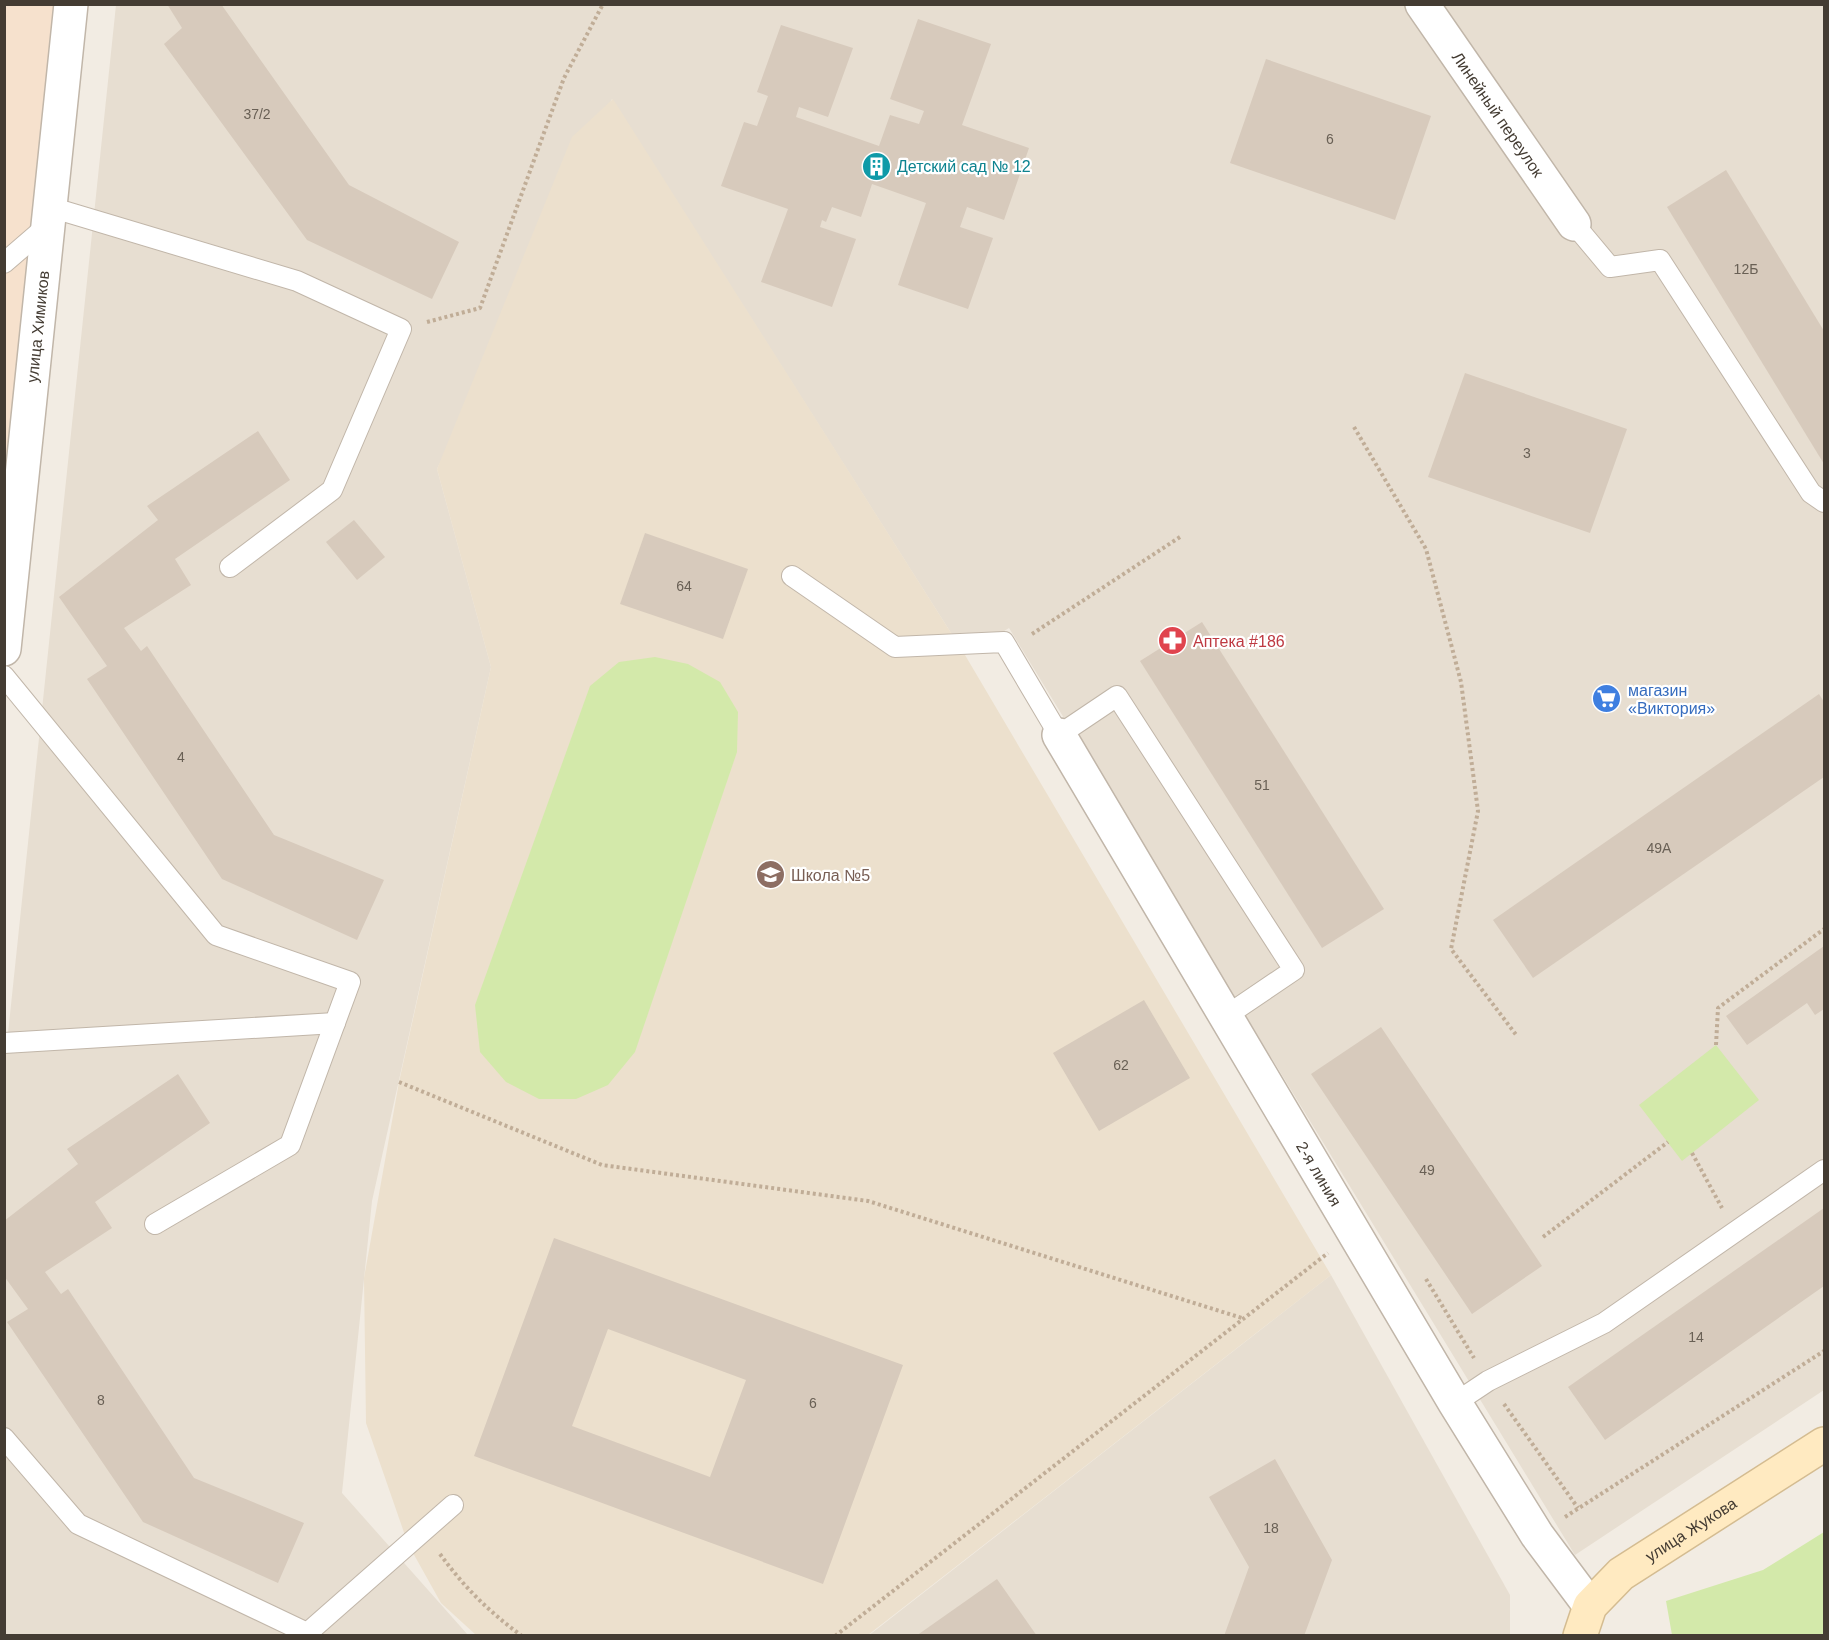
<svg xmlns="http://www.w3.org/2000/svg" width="1829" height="1640" viewBox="0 0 1829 1640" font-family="Arial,sans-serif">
<rect width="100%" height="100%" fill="#f2ece3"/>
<g fill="#e7ded1">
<path d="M116,5H1824V1390L1575,1555L1009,628L965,655L612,99L437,469L491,667L372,1201L342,1493L468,1635L5,1636V1062Z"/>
<path d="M1331,1275L1510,1595V1635L868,1636Z"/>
</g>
<path fill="#f6e1cd" d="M5,5H71L5,650Z"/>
<path fill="#ece0cd" d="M613,99L965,655L1331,1275L868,1635H476L441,1603L408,1544L366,1423L364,1278L399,1082L491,667L437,469L572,137Z"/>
<g fill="#d3e9aa">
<path d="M655,657L688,664L720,682L738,712L737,752L635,1052L608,1085L576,1099H539L506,1082L480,1052L475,1005L590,686L619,662Z"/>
<path d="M1716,1045L1759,1100L1682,1161L1639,1105Z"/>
<path d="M1824,1532V1635H1672L1666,1601L1763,1570Z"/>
</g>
<g fill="#d7cabc" fill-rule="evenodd">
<path d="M167,4H221L349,185L459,242L432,299L307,240L164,44L182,28Z"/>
<path d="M918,19L991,44L962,125L1029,148L1004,220L967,207L960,227L993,238L968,309L898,285L926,203L872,184L861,217L832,207L826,222L822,220L820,227L856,239L832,307L761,282L788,209L721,186L744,122L757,126L768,96L757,92L781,25L853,48L828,117L799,107L796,117L879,146L890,115L919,124L924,111L890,99Z"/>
<path d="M1266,59L1431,116L1395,220L1230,163Z"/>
<path d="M1726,170L1824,331V464L1667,207Z"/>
<path d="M1465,373L1627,429L1590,533L1428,477Z"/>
<path d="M258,431L290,480L175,559L191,585L124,628L141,651L147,646L274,835L384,880L357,940L222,879L87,679L107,666L59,597L158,520L147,506Z"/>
<path d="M354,520L385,557L357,580L326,542Z"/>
<path d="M645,533L748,569L723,639L620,604Z"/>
<path d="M1202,622L1384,909L1322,948L1140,661Z"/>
<path d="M1819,694L1824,702V777L1533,978L1493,920Z"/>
<path d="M1824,946V1009L1815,1015L1807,1003L1747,1045L1726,1016Z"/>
<path d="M1144,1000L1190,1078L1099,1131L1053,1053Z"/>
<path d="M1381,1027L1542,1266L1472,1314L1311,1074Z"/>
<path d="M178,1074L210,1123L95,1202L112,1228L45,1272L61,1294L68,1289L194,1478L304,1523L278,1583L143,1522L7,1322L28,1309L4,1276V1221L78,1164L67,1149Z"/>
<path d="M1824,1208V1286L1605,1440L1568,1387Z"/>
<path d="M554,1238L903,1365L823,1584L474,1456ZM608,1329L746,1380L710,1477L572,1426Z"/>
<path d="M1275,1459L1332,1560L1304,1636H1224L1249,1567L1209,1497Z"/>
<path d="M997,1579L1037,1636H916Z"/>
</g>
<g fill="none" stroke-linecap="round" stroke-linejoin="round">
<defs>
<g id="lane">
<path d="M50,207L297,281L401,329L332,490L230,567"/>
<path d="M1574,224L1610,267L1660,260L1811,493L1824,502"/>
<path d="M4,263L48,225"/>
<path d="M792,576L895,647L1004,642L1059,735L1117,696L1294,970L1226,1016"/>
<path d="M4,676L216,935L350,982L290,1145L155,1224"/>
<path d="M4,1043L335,1023"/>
<path d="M1455,1403L1488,1381L1604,1323L1824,1170"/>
<path d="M4,1438L78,1524L307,1633"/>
<path d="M304,1636L453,1505"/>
</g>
<g id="street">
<path id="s1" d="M1422,4L1574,224"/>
<path id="s2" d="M4,649L71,4"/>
<path id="s3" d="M1059,735L1455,1403L1537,1535L1590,1606"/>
</g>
<g id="secondary">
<path id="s4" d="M1580,1636L1590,1606L1621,1574L1824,1444"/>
</g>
</defs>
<use href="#lane" stroke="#c1b6a9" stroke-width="22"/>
<use href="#street" stroke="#c1b6a9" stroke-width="36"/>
<use href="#secondary" stroke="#d4bc91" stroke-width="36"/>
<g stroke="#c0ad97" stroke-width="4" stroke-dasharray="3 3" stroke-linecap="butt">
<path d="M427,322L480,308L564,78L603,4"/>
<path d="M1354,427L1426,549L1461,682L1478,811L1451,949L1517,1036"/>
<path d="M1032,634L1180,537"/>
<path d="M1716,1045L1718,1008L1824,929"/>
<path d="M399,1082L602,1165L868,1201L1242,1318"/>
<path d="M1692,1153L1722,1208"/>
<path d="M1543,1237L1668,1142"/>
<path d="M1426,1279L1474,1358"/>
<path d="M1504,1404L1578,1508"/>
<path d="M1565,1517L1824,1351"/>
<path d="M440,1554C464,1587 488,1611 522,1636"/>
<path d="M835,1636L1328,1253"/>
</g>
<use href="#lane" stroke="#fff" stroke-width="20"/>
<use href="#street" stroke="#fff" stroke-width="33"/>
<use href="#secondary" stroke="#ffeac1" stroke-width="33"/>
</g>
<defs>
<symbol id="building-disc" viewBox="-11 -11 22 22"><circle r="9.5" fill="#0f9aa8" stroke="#fff"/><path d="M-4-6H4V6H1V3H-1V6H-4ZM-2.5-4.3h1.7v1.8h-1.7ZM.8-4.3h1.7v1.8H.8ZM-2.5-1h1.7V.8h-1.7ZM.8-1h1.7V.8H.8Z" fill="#fff"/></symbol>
<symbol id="pharmacy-disc" viewBox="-11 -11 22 22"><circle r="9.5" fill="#e0444e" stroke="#fff"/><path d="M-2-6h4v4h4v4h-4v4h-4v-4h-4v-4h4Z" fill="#fff"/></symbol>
<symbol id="supermarket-disc" viewBox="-11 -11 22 22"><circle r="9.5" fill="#3f7fe0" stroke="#fff"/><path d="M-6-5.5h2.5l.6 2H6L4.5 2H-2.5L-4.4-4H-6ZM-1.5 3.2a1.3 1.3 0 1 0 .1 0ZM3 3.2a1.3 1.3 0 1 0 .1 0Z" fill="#fff"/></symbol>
<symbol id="school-disc" viewBox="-11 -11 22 22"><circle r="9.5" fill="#8d6e63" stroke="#fff"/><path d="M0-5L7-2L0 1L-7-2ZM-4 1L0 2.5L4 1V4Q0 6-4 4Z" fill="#fff"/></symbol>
</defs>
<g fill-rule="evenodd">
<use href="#building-disc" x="860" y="150" width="33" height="33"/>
<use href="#pharmacy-disc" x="1156" y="624" width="33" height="33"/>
<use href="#supermarket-disc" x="1590" y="682" width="33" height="33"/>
<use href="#school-disc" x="754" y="858" width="33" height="33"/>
</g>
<g text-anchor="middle" stroke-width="4.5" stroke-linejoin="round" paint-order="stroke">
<g font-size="14" fill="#696055">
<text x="257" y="119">37/2</text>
<text x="1330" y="144">6</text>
<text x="1746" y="274">12Б</text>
<text x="1527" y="458">3</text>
<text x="684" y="591">64</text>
<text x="181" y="762">4</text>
<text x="1262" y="790">51</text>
<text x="1659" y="853">49А</text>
<text x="1121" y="1070">62</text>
<text x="1427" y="1175">49</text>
<text x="1696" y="1342">14</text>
<text x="101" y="1405">8</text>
<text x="813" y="1408">6</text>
<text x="1271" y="1533">18</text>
</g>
<g font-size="16" fill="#443c33" stroke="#fff">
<text dy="6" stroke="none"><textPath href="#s1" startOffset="134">Линейный переулок</textPath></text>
<text dy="6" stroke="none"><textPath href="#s2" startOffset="324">улица Химиков</textPath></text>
<text dy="6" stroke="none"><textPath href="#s3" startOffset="510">2-я линия</textPath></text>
<text dy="6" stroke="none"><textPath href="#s4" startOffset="159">улица Жукова</textPath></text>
</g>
<g font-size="16" fill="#0d838f" stroke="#fff" text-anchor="start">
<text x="897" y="172">Детский сад № 12</text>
</g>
<g font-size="16" fill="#be3a42" stroke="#fff" text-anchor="start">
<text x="1193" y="647">Аптека #186</text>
</g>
<g font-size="16" fill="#366cbe" stroke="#fff" text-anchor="start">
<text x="1628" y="696">магазин<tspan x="1628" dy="18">«Виктория»</tspan></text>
</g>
<g font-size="16" fill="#785e54" stroke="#fff" text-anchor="start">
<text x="791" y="881">Школа №5</text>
</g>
</g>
<rect width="1829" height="1640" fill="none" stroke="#443c33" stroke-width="12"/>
</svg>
